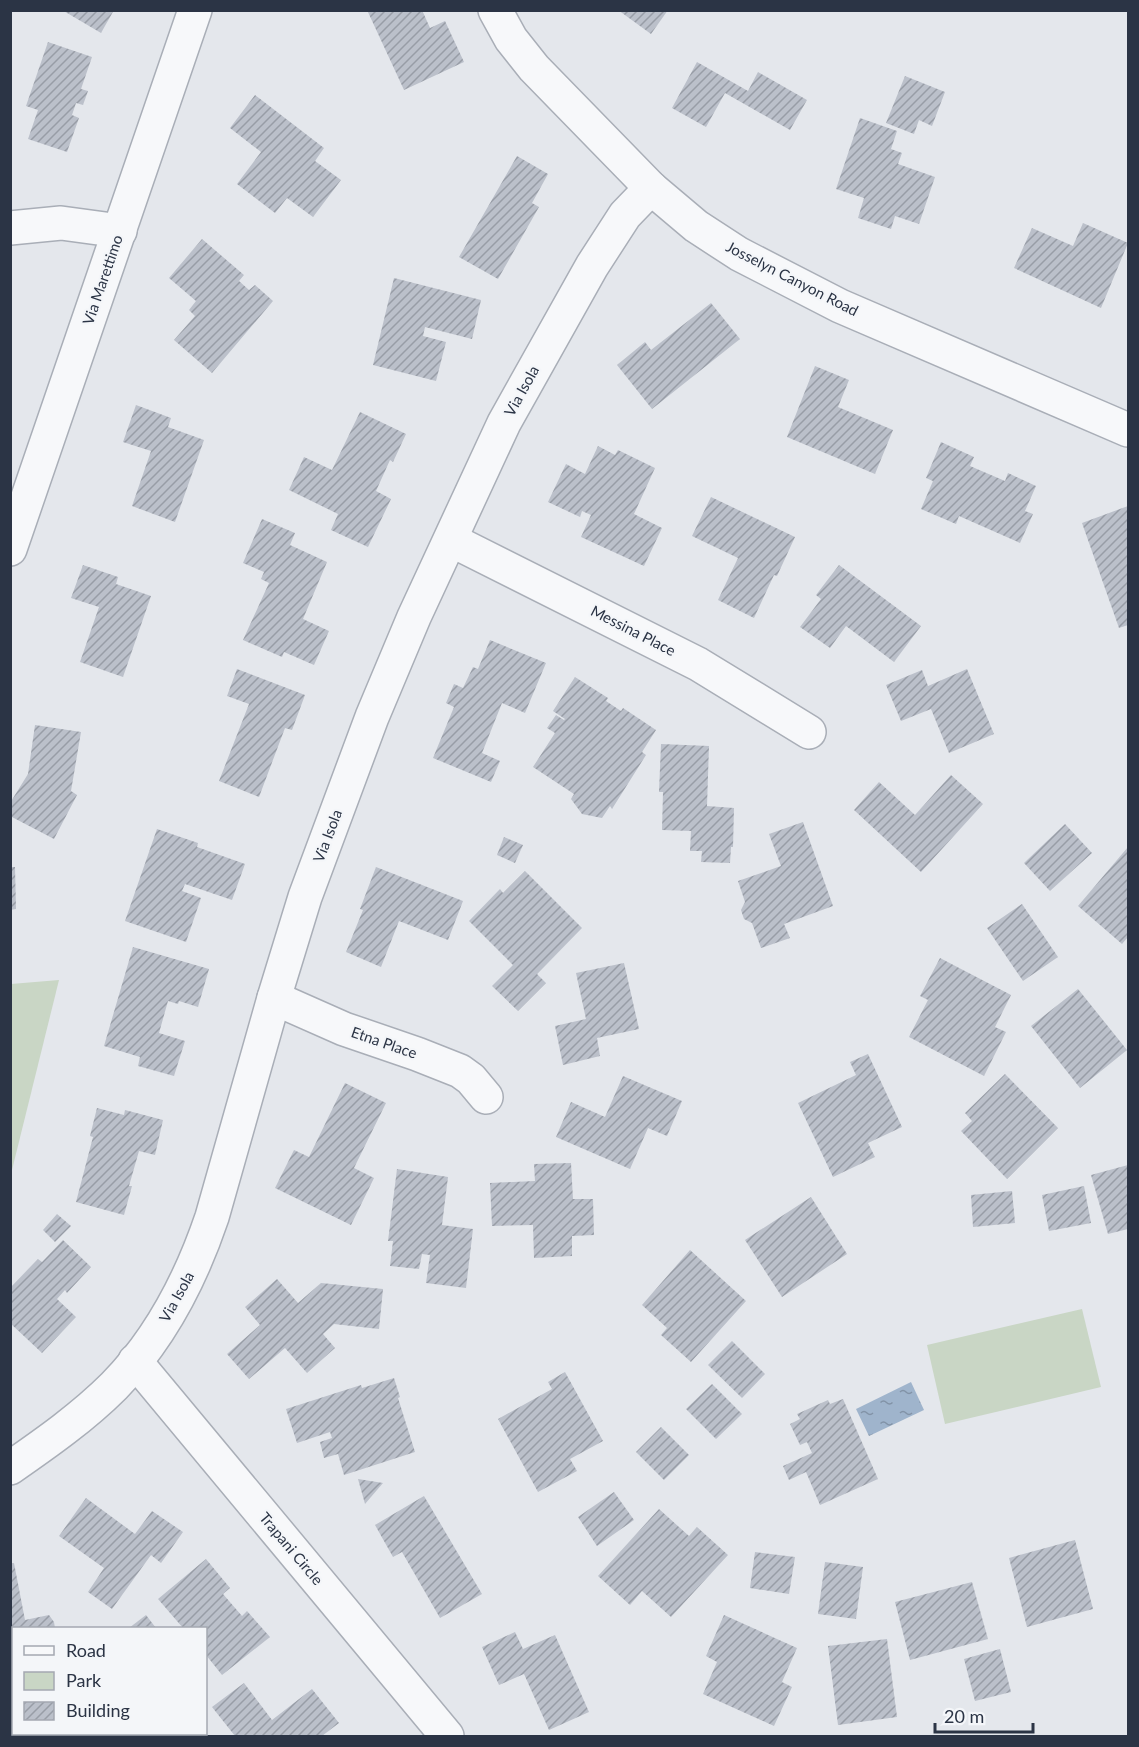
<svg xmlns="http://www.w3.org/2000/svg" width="1139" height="1747" viewBox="0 0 1139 1747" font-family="Lato,sans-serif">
<defs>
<pattern id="water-ripples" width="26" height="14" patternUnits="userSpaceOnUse" patternTransform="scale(1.5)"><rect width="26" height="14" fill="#9fb4cc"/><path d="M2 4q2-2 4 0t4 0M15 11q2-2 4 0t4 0" fill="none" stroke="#8293a7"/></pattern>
<pattern id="building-hatch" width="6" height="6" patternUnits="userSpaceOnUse" patternTransform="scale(1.5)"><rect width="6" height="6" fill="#bbc0ca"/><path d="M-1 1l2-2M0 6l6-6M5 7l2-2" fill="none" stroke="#989da6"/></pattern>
</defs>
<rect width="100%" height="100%" fill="#e4e7ec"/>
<g fill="#c9d6c5">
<path d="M59,980L11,1174V984Z"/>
<path d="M1082,1309L1101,1387L945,1424L927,1345Z"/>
</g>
<path fill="url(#water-ripples)" d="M911,1382L924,1410L869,1436L856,1409Z"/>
<g fill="url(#building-hatch)">
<path d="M62,10H114L101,33Z"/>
<path d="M367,10H422L430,28L445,21L464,62L404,90Z"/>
<path d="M618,10H668L651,34Z"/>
<path d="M48,42L92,57L81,89L88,91L83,105L76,103L72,115L79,118L67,152L28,139L38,110L26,106Z"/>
<path d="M697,62L748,91L758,72L807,100L790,130L725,93L706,127L672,108Z"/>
<path d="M905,76L945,92L932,126L919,120L914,134L886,123Z"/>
<path d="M255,95L324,148L315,161L341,180L313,217L287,198L275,213L237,184L261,152L230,128Z"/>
<path d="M860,118L897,131L891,149L902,153L898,164L935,177L919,224L895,216L891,229L858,218L864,198L836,189Z"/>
<path d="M517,156L548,174L532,203L539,207L498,279L459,257Z"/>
<path d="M1083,223L1128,243L1101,308L1014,268L1032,228L1073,246Z"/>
<path d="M202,239L244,275L239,281L249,290L255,285L273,301L212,373L174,340L195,316L189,310L196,301L169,278Z"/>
<path d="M394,278L481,300L472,339L425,327L423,336L446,342L436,381L373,365Z"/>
<path d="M711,303L740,339L652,409L617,365L645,342L651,350Z"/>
<path d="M815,366L849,380L838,407L893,430L875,474L787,437Z"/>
<path d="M136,405L171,418L168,427L204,440L175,522L132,506L151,451L123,442Z"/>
<path d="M360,412L406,434L393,462L390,460L376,491L391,499L368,547L331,530L338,514L289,490L304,457L332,470Z"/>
<path d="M941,442L974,457L970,466L1005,481L1008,473L1036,486L1025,511L1033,514L1020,543L959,516L956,524L921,509L933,481L926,478Z"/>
<path d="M598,446L615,455L618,450L655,468L634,514L662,528L644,566L581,537L591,515L582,511L580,517L548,502L566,464L585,474Z"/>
<path d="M711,497L795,537L777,576L774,575L754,618L718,600L738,558L692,536Z"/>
<path d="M1128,506V625L1119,628L1082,523Z"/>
<path d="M262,519L295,533L290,545L327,562L303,619L329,631L314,665L284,652L282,657L243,640L269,583L261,579L264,572L243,563Z"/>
<path d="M83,565L118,577L116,584L151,596L123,677L80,662L99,607L71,598Z"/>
<path d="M839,565L921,626L894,662L846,626L830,648L800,627L821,599L816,595Z"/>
<path d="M490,640L546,663L525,713L502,703L482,753L500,761L491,782L433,758L454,707L446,703L454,684L463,688L473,667L478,669Z"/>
<path d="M237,669L305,695L292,730L285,728L259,797L219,781L249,704L227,696Z"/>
<path d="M967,669L994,734L949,753L931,709L901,721L886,685L922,670L928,686Z"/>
<path d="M575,677L608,698L606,701L621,711L623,708L656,730L642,752L646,755L612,809L610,806L602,818L582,814L571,799L574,794L533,767L555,733L547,728L556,715L564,720L565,719L553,711Z"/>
<path d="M35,725L81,732L71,791L77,795L54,839L10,816V803L28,774Z"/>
<path d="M661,744L709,746L707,806L734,808L733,847H731L730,863L701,862L702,851H690L691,831L662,830L663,792H659Z"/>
<path d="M951,775L983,804L921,872L854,810L879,782L915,815Z"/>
<path d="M803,822L833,906L784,924L790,938L761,948L752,923L744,919L741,910L745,902L738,881L781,866L769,834Z"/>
<path d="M1065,824L1092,853L1050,891L1024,863Z"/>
<path d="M157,829L198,843L197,847L245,864L232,900L185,884L182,891L201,898L186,942L125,921Z"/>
<path d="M504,837L523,845L515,863L497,855Z"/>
<path d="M1128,847V937L1122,944L1078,906Z"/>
<path d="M10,867H15L16,909L10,910Z"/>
<path d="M376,867L463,901L448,940L399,921L381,967L346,952L363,910L360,909Z"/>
<path d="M525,871L582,928L537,974L546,983L518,1011L492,986L513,965L469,921L500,889L503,893Z"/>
<path d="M1022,904L1058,957L1023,981L987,928Z"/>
<path d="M133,947L209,969L198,1007L179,1001L178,1004L168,1001L159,1033L185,1041L174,1076L138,1066L140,1057L104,1046Z"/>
<path d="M940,958L1011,995L995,1027L1006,1032L984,1076L909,1037L928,1000L920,996Z"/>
<path d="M624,963L639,1029L597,1038L600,1056L563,1065L555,1026L586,1019L576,973Z"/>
<path d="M1078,989L1127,1050L1080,1088L1031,1026Z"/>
<path d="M868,1054L902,1127L868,1143L875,1157L833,1177L798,1103L856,1075L850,1062Z"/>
<path d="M1005,1074L1058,1128L1007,1179L961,1131L972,1121L965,1113Z"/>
<path d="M623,1076L682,1101L667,1136L648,1128L630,1169L556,1137L571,1102L605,1117Z"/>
<path d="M345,1083L386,1103L354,1168L374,1178L351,1225L275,1188L294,1150L309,1157Z"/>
<path d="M97,1108L124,1115L125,1110L163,1120L155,1155L139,1151L129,1186H132L124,1215L76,1202L93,1137L90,1136Z"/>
<path d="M571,1163L573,1199H593L594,1235L572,1236V1256L534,1258L533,1225L492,1226L490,1183L535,1181L534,1164Z"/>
<path d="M1128,1165V1229L1108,1234L1091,1175Z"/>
<path d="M397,1169L448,1177L442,1225L473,1229L466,1288L426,1283L430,1255L422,1254L419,1269L390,1266L393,1241H388Z"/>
<path d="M1084,1186L1091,1223L1049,1231L1042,1195Z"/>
<path d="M1012,1191L1015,1223L973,1227L971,1195Z"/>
<path d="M811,1197L847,1254L782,1297L745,1240Z"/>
<path d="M57,1214L71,1226L55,1242L43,1230Z"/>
<path d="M63,1240L91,1267L67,1293L65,1290L57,1299L76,1317L42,1353L10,1323V1288L38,1259L42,1262Z"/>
<path d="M690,1250L746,1301L691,1362L661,1335L667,1328L642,1305Z"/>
<path d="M277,1279L298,1303L321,1283L383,1289L379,1329L334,1324L323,1334L335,1348L307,1373L285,1348L249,1379L227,1354L260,1325L245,1307Z"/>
<path d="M732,1341L765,1374L742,1398L708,1365Z"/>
<path d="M565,1372L603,1441L570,1459L577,1471L538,1492L498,1419L552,1389L548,1382Z"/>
<path d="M394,1378L400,1397L398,1398L415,1452L344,1475L338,1454L324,1458L320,1442L332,1438L330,1432L297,1443L286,1409L361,1385L362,1388Z"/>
<path d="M712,1384L742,1414L716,1439L686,1409Z"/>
<path d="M843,1399L878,1479L820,1505L806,1472L789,1480L783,1466L812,1453L807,1442L800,1445L790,1424L800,1419L797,1414L828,1400L830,1404Z"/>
<path d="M661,1427L689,1455L664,1480L636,1452Z"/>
<path d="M358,1479L383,1483L365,1504Z"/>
<path d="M614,1492L634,1520L597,1546L578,1517Z"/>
<path d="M424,1496L482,1594L440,1618L402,1552L393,1557L375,1525Z"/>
<path d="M86,1498L135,1534L152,1511L183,1532L161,1563L151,1555L112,1609L88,1592L104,1568L59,1536Z"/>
<path d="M659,1509L689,1536L697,1527L728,1555L671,1617L642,1591L630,1605L598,1576Z"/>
<path d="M1075,1540L1093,1609L1027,1627L1009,1558Z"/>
<path d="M755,1552L795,1557L789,1594L750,1588Z"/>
<path d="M206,1559L230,1588L223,1594L242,1616L247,1611L270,1637L222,1675L206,1655V1628H183L158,1599Z"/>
<path d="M825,1562L863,1567L856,1619L818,1614Z"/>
<path d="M14,1563L25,1620L49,1615L54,1622L55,1628H14V1674L10,1675V1564Z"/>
<path d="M972,1582L988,1639L910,1660L895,1602Z"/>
<path d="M146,1615L156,1628H129Z"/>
<path d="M724,1615L797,1648L782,1682L792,1687L774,1726L703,1694L717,1662L706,1656Z"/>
<path d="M515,1632L523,1649L555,1635L589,1712L549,1730L524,1674L499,1685L482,1647Z"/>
<path d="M887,1639L897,1717L838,1725L828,1646Z"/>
<path d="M1000,1649L1011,1692L975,1701L964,1659Z"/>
<path d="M244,1683L272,1720L312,1689L339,1723L322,1736H235L212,1707Z"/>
<path d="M14,1699V1734H122L124,1736H10V1701Z"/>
</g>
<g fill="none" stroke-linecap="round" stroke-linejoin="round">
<defs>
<g id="minor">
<path d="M495,10L511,39L534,68L651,188L696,226L739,254L840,306L1128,430"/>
<path d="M10,228L61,223L120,231"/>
<path d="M451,540L698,664L809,732"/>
<path d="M10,549L195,10"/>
<path d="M274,998L344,1029L417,1054L460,1071L471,1079L486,1097"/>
<path d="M135,1361L447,1736"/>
<path d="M10,1468C46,1443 83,1417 114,1386C160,1339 191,1279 212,1217L274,998L305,897L372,717L414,617L504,423L592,266L625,215L651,188"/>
</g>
</defs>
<use href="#minor" stroke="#a9aeb7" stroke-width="36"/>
<use href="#minor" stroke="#f7f8fa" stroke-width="33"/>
</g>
<g text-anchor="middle" stroke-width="4.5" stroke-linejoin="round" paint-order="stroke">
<g font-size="15" fill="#2b3445" stroke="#f4f6f9">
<text transform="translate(792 279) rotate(27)" y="5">Josselyn Canyon Road</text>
<text transform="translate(103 280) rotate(-71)" y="5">Via Marettimo</text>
<text transform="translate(522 391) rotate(-61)" y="5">Via Isola</text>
<text transform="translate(633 631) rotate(27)" y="5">Messina Place</text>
<text transform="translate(328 836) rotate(-69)" y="5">Via Isola</text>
<text transform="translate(384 1043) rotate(19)" y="5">Etna Place</text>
<text transform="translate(177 1297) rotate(-61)" y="5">Via Isola</text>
<text transform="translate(291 1549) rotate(50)" y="5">Trapani Circle</text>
</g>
</g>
<rect width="1139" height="1747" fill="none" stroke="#2b3445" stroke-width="24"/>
<rect x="12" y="1627" width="195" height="108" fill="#f4f6f9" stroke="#a4a8b1" stroke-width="1.5"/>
<rect x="24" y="1646" width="30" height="9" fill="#f7f8fa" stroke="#a4a8b1" stroke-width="1.5"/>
<text x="66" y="1657" font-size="18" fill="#2b3445">Road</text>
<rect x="24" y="1672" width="30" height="18" fill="#c9d6c5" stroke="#a4a8b1" stroke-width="1.5"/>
<text x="66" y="1687" font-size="18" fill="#2b3445">Park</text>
<rect x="24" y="1702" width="30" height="18" fill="url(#building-hatch)" stroke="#a4a8b1" stroke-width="1.5"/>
<text x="66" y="1717" font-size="18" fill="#2b3445">Building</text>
<path d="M935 1723v9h98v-9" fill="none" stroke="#2b3445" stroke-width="3"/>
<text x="944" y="1723" font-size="18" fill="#2b3445" stroke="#f4f6f9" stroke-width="4.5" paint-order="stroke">20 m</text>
</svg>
